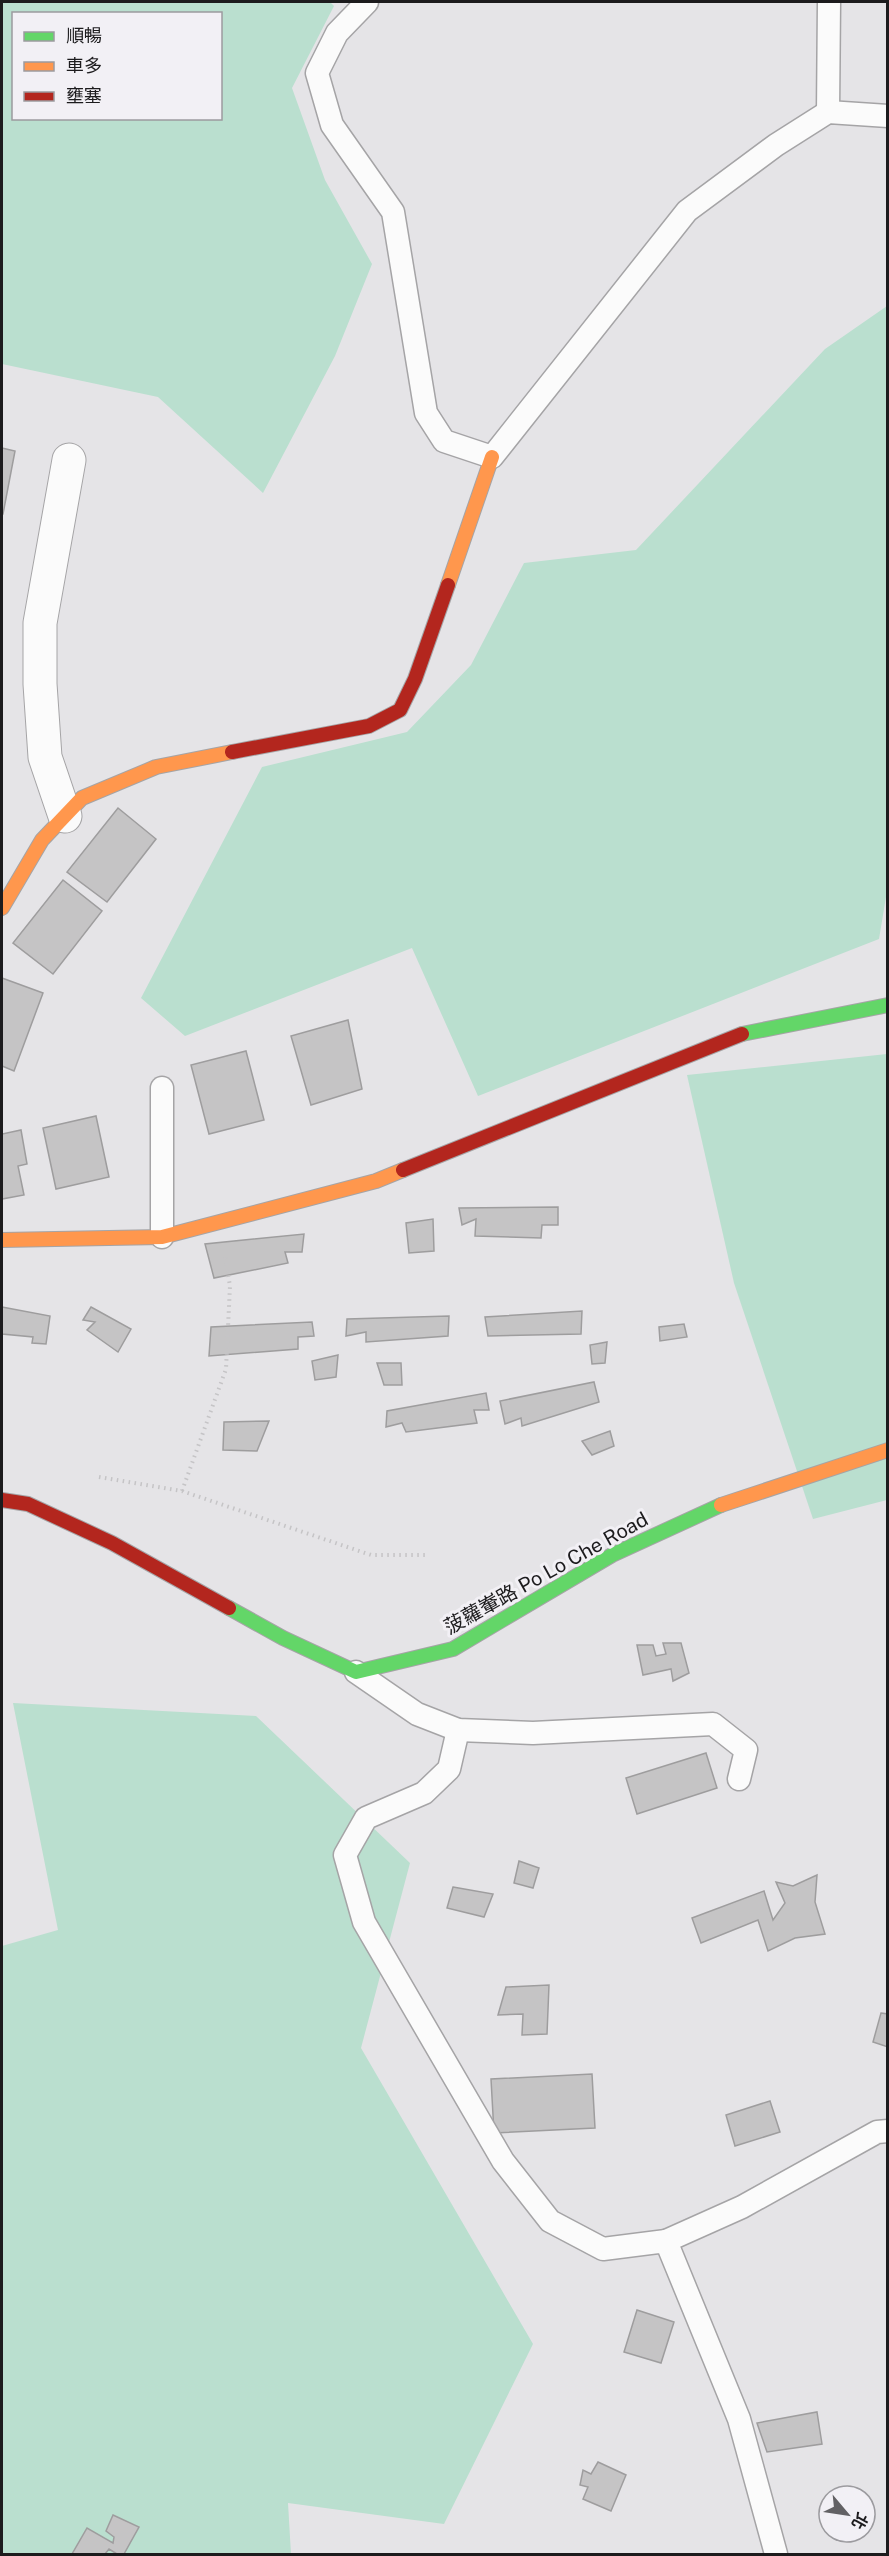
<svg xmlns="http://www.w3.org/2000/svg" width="889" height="2556" viewBox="0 0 889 2556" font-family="'Public Sans','Noto Sans TC',sans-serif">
<rect width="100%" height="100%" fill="#e5e4e7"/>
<g fill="#badfcf" fill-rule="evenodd">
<path d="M2,2H330L334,6L292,88L325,180L372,264L335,356L263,493L158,397L2,364ZM14,14H220V118H14Z"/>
<path d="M887,306L888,885L879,939L478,1096L412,948L185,1036L141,998L262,767L407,732L471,665L524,563L636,550L825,349Z"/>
<path d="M887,1054V1500L813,1519L734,1283L687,1075Z"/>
<path d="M13,1703L256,1716L410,1863L361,2048L533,2344L444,2524L288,2503L291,2554H2V1946L58,1930Z"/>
</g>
<g fill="#c5c4c5" stroke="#9e9d9e" stroke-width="1.5">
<path d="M2,448L15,451L3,514H2Z"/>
<path d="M118,808L156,839L107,902L67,872Z"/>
<path d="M63,880L102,911L53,974L13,943Z"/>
<path d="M2,978L43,993L14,1071L2,1066Z"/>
<path d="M348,1020L362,1089L311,1105L291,1036Z"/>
<path d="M246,1051L264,1120L209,1134L191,1065Z"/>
<path d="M96,1116L109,1177L56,1189L43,1128Z"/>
<path d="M21,1130L27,1164L18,1166L24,1195L2,1199V1134Z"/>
<path d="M558,1207V1225H542L541,1238L475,1236L476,1219L462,1225L459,1208Z"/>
<path d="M433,1219L434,1251L409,1253L406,1223Z"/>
<path d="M304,1234L302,1252H285L288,1263L214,1278L205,1244Z"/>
<path d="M2,1307L50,1316L46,1344L32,1343L33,1337L2,1334Z"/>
<path d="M91,1307L131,1329L118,1352L87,1330L95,1322L83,1320Z"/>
<path d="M582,1311L581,1334L488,1336L485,1317Z"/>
<path d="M449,1316L448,1336L366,1342V1332L346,1336L347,1319Z"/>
<path d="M312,1322L314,1336L298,1337V1349L209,1356L211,1327Z"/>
<path d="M684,1324L687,1337L660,1341L659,1327Z"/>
<path d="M607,1342L605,1363L592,1364L590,1345Z"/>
<path d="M338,1355L336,1377L315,1380L312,1361Z"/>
<path d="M377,1363H401L402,1385H384Z"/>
<path d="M594,1382L599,1402L522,1426L521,1418L505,1424L500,1401Z"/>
<path d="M486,1393L489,1410H474L477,1423L406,1432L402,1423L386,1427L387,1411Z"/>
<path d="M269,1421L257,1451L223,1450L224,1422Z"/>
<path d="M610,1431L614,1446L592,1455L582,1441Z"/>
<path d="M663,1643H681L689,1673L673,1681L671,1669L643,1675L637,1645H653L656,1656L666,1654Z"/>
<path d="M706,1753L717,1788L637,1814L626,1778Z"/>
<path d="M519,1861L539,1868L533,1888L514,1883Z"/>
<path d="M817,1875L815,1902L825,1934L795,1938L768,1951L758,1920L701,1943L692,1918L764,1891L773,1920L785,1903L776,1882L793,1886Z"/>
<path d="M453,1887L493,1894L484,1917L447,1908Z"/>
<path d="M549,1985L547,2034L522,2035L523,2014L498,2015L506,1987Z"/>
<path d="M881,2013L888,2014V2047L873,2042Z"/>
<path d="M592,2074L595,2128L494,2133L491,2079Z"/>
<path d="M770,2101L780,2132L735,2146L726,2115Z"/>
<path d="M637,2310L674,2322L661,2363L624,2352Z"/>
<path d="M817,2412L822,2444L767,2452L757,2423Z"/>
<path d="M598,2462L626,2475L611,2511L583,2499L588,2487L580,2485L583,2470L591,2474Z"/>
<path d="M113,2515L139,2527L124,2554H117L109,2549L105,2554H72L87,2528L113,2543L114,2537L106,2531Z"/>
</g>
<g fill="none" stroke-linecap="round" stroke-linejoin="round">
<defs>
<g id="lane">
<path d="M367,2L337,33L317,73L332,125L393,212L426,413L444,441L492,457L687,211L776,145L828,112L888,116"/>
<path d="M828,112L829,2"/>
<path d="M162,1088V1237"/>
<path d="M356,1672L417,1714L458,1730L533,1733L713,1724L746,1750L739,1779"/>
<path d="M458,1730L449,1769L424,1793L366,1818L345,1855L364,1922L503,2161L550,2221L603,2249L666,2241L739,2419L776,2554"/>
<path d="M666,2241L742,2207L877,2132L888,2131"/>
</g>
<path id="street" d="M65,816L45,757L40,684V623L69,460"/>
<g id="fast">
<path d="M742,1034L888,1005"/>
<path d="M229,1608L283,1638L356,1672L453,1649L612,1555L721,1505"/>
</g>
<g id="slow">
<path d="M448,585L492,457"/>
<path d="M2,908L42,840L82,798L156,767L232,752"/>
<path d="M2,1240L162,1237L376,1181L403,1170"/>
<path d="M721,1505L888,1450"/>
</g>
<g id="jam">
<path d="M232,752L369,726L400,710L415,679L448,585"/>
<path d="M403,1170L742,1034"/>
<path d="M2,1500L28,1504L112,1543L229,1608"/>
</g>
</defs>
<use href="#lane" stroke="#a5a4a6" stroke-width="25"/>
<use href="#street" stroke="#a5a4a6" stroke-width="35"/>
<use href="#fast" stroke="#a5a4a6" stroke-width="16"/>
<use href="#slow" stroke="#a5a4a6" stroke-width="16"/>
<use href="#jam" stroke="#a5a4a6" stroke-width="16"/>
<g stroke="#c5c4c6" stroke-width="4" stroke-dasharray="1.5 4.5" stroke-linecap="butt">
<path d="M99,1477L182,1491L371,1555H428"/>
<path d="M182,1491L226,1369L230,1286L225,1257"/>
</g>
<use href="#lane" stroke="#fbfbfb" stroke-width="22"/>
<use href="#street" stroke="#fbfbfb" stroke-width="33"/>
<use href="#fast" stroke="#63d668" stroke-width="14"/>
<use href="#slow" stroke="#ff974d" stroke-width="14"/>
<use href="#jam" stroke="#b3261e" stroke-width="14"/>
</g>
<g text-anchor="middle" stroke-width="6" stroke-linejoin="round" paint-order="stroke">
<g font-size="20" fill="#1c1b1d" stroke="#f2f0f5">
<text transform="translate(546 1573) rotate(-29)" y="7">菠蘿輋路 Po Lo Che Road</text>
</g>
</g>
<rect width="889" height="2556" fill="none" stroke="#1c1b1d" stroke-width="6"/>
<rect x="12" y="12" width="210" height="108" fill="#f2f0f5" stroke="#9c9b9f" stroke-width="1.5"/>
<rect x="24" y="32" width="30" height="9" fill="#63d668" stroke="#9c9b9f" stroke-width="1.5"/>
<text x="66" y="42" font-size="18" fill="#1c1b1d">順暢</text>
<rect x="24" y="62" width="30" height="9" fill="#ff974d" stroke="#9c9b9f" stroke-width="1.5"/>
<text x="66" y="72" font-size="18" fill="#1c1b1d">車多</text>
<rect x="24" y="92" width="30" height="9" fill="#b3261e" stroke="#9c9b9f" stroke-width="1.5"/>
<text x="66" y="102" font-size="18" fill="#1c1b1d">壅塞</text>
<g transform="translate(847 2514) rotate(119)"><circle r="28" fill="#f2f0f5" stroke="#9c9b9f" stroke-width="1.5"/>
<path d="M0-4.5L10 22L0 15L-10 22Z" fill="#626164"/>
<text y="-9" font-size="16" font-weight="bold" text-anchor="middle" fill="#1c1b1d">北</text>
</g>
</svg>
